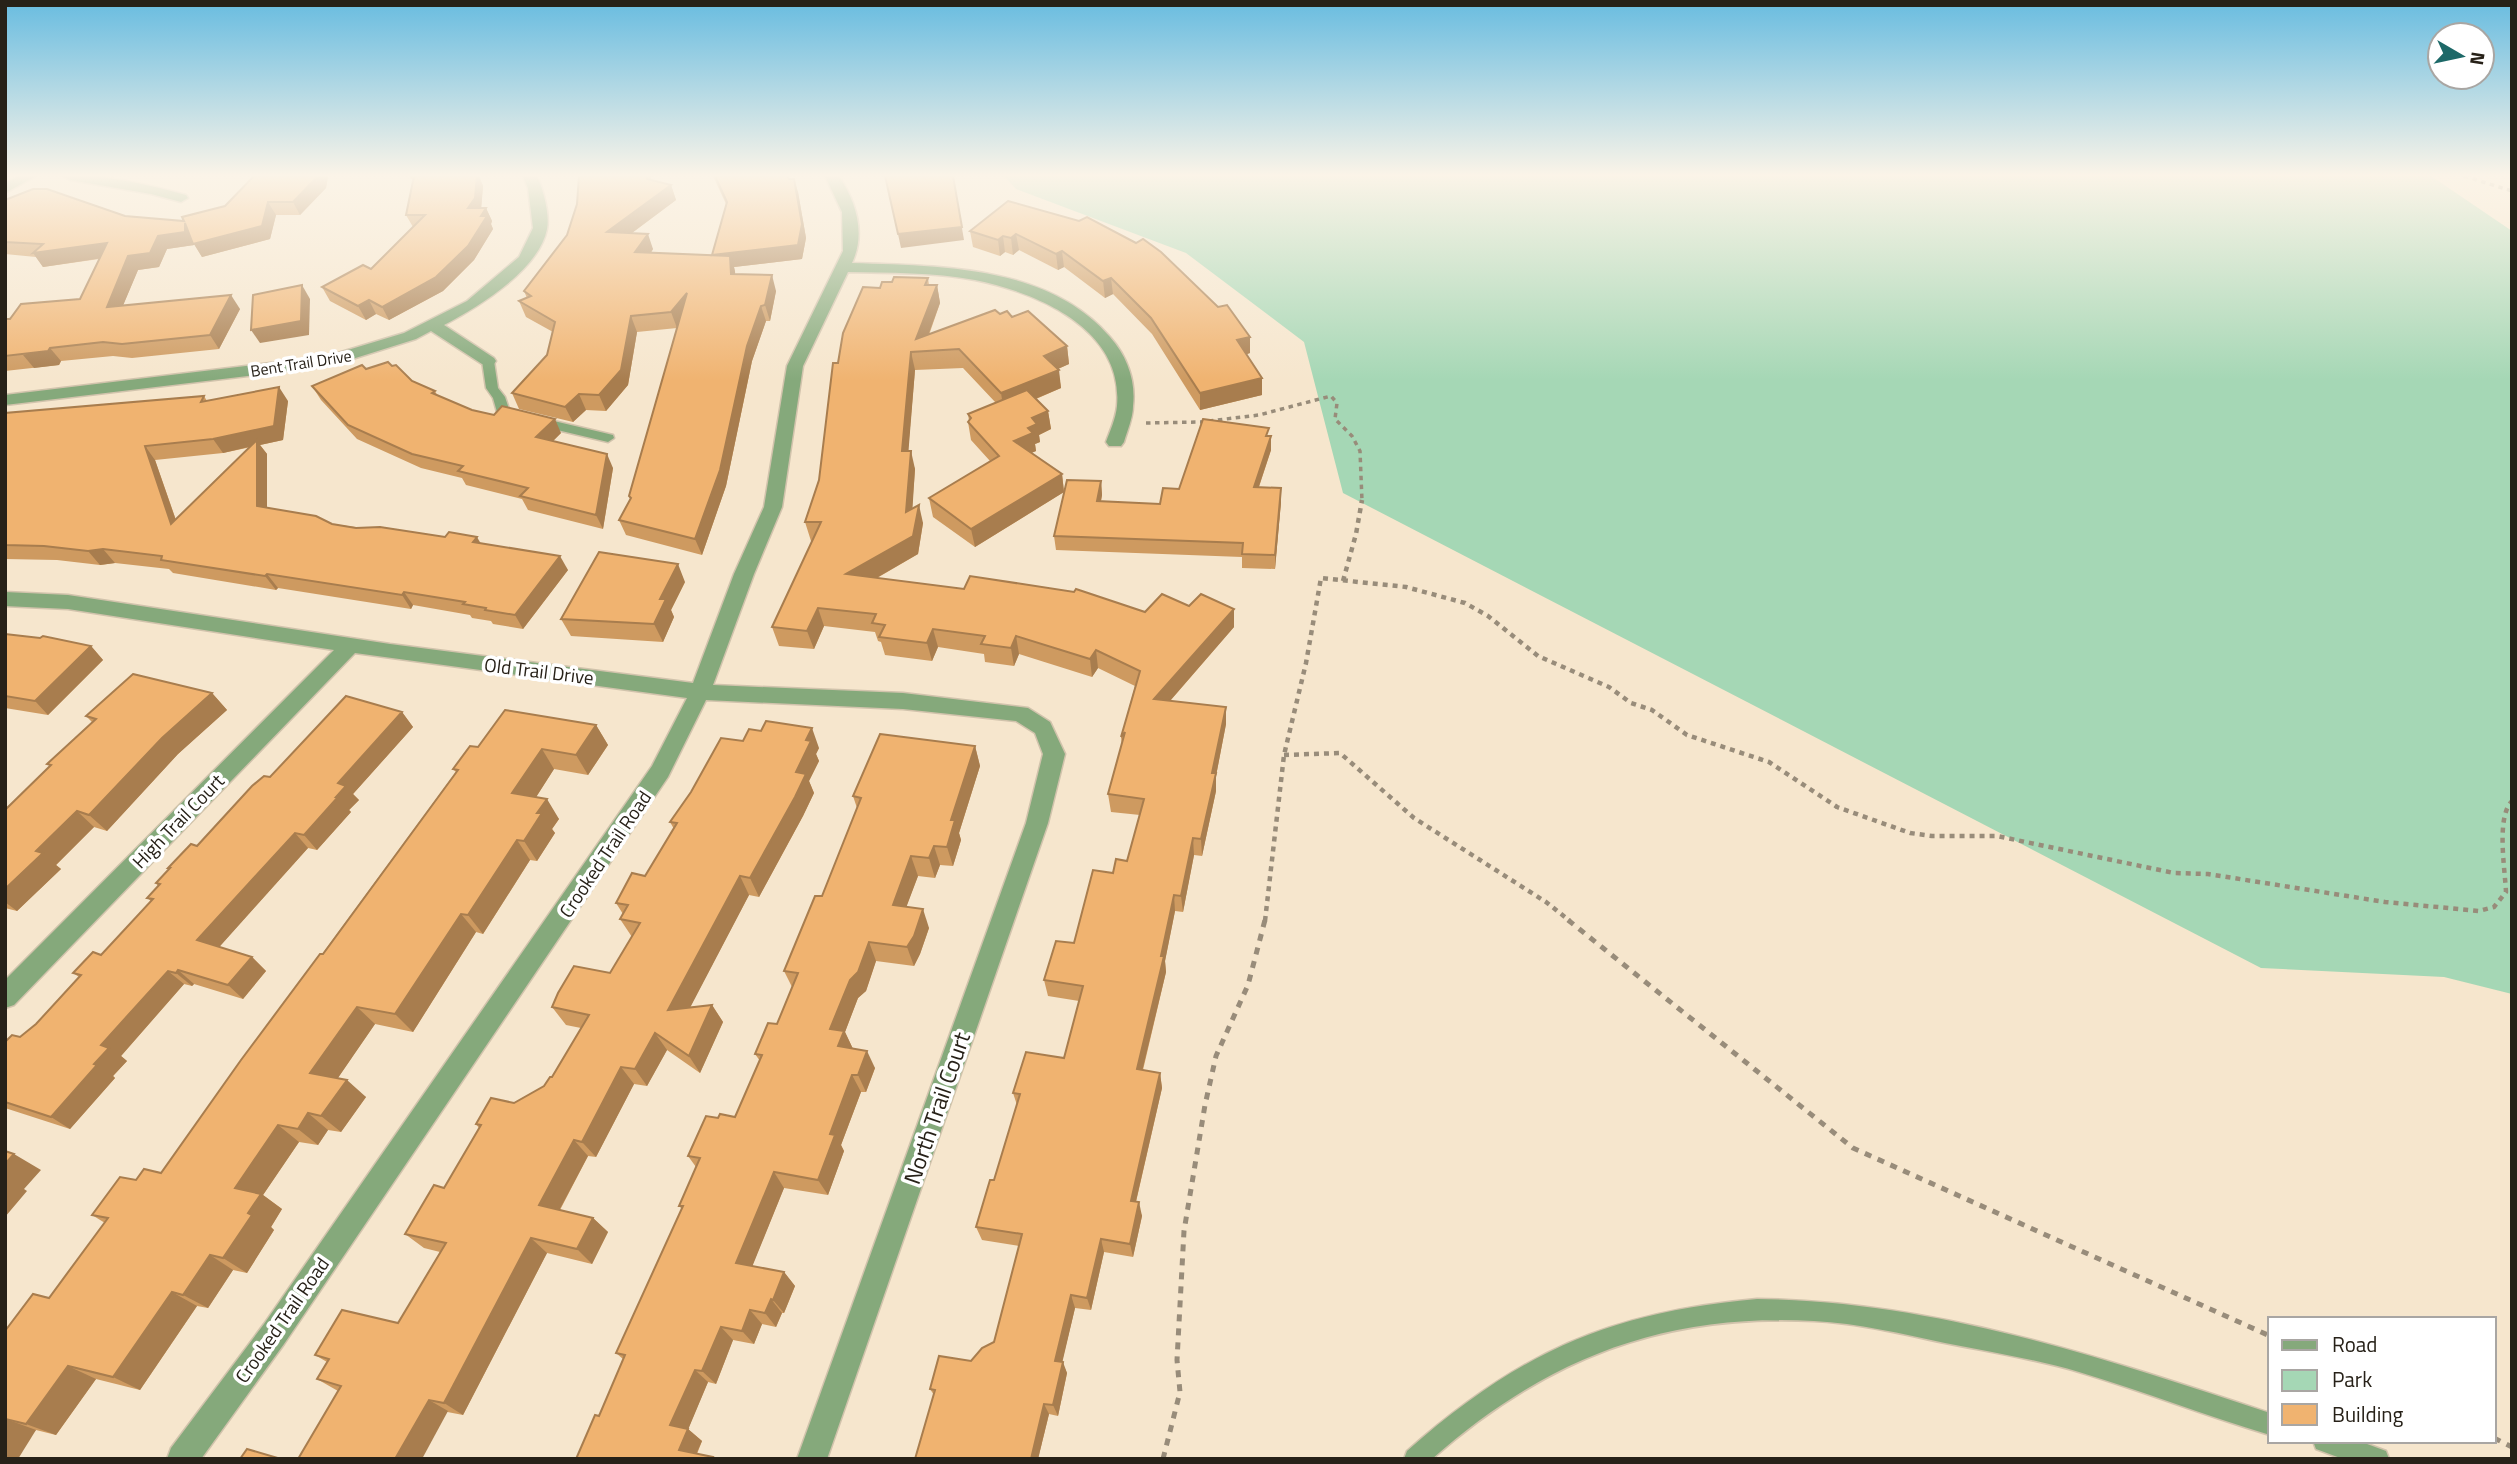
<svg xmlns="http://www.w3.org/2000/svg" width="2517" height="1464" viewBox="0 0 2517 1464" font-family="'Titillium Web',sans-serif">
<rect width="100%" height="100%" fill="#f6e6cd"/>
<path fill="#a5d7b5" d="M1004,176H2431L2512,231V994L2444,977L2261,968L1343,493L1304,342L1186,253L1016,189Z"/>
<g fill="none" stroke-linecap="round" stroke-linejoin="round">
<defs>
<g id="lane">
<path d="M488,357L494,361L498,388L505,397L509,409L521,412V418L503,416L497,412L493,398L486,388L482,361Z"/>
<path d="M537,417L613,435L614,438L608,442L532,424V418Z"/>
<path d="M1757,1299C1935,1301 2103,1358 2270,1413V1435C2206,1416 2143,1391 2079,1372C2035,1359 1990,1352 1945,1343C1902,1334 1858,1323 1814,1321C1663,1313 1545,1359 1432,1459H1404L1407,1451C1518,1353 1609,1312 1757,1299Z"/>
<path d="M2313,1441H2359L2386,1451L2389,1459H2343L2316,1449Z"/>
</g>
<g id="street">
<path d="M19,176H36L5,193V183Z"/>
<path d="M63,176C104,174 146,184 186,195L188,198L181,202L151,194L70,180Z"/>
<path d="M523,176H537C543,189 550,214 547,229C539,270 478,307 444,325L494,358L496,361L494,364H482L431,331L416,339L330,366L5,405V395L328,356L404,333L467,301L519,257L533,228L528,188Z"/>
<path d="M825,176H839C856,202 866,233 852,263C939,266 1048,265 1110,337C1127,356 1136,381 1133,406C1133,418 1127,431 1124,442L1121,446H1109L1106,442C1110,431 1116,418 1117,406C1124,329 1038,293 975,280C933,272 890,273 848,272L803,366L782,507L754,574L713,685L903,693L1028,708L1050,722L1065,754L1048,823L827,1459H797L1026,823L1043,754L1035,733L1016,721L903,709L706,700L668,777L284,1344L201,1459H167L171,1448L264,1324L652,766L687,698L355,653L14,1005L5,1008V980L334,650L68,609L5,606V592L68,595L390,644L693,683L734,574L764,507L787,366L843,251L842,212Z"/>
</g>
</defs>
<use href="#lane" stroke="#d1c3ac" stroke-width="3"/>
<use href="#street" stroke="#d1c3ac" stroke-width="3"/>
<g stroke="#988c7a" stroke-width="3.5" stroke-dasharray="4.5 4.5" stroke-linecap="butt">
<path d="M2464,176L2512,191"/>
<path d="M1146,423L1201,422L1259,415L1331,396L1337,403L1335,419L1352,436L1360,451L1362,501"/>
</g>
<g stroke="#988c7a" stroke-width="4.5" stroke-dasharray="5 5" stroke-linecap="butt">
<path d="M1343,581L1356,534L1362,500"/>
<path d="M1284,755L1340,753L1414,818L1546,902L1570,921"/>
<path d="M1265,921L1284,755L1306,663L1321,578L1406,587L1465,603L1488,616L1538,656L1609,687L1631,703L1652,710L1687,735L1769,762L1837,807L1910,833L1932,836H1997L2174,873L2208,874L2385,902L2479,911L2494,907L2506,892C2505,869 2496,817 2512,801"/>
</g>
<g stroke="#988c7a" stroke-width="5" stroke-dasharray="7 7" stroke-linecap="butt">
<path d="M1568,920L1853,1148L2270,1336"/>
<path d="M2494,1438L2512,1447"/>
<path d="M1163,1459L1180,1392L1177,1360L1184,1231L1205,1105L1216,1056L1248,985L1265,920"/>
</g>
<use href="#lane" fill="#85a97b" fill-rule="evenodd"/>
<use href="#street" fill="#85a97b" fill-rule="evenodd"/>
</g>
<g fill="#ce9a60" fill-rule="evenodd">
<path d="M254,176H328L326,188L300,215H276L270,239L202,257L194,244V245L167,249L159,267L138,270L123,305L240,309L219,349L132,358L113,356L61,361L59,365L5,371V319L80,299L99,259L43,267L36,257L5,254V200L125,216L184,221L225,206Z"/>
<path d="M409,176H479L483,186L481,208H486L492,221L491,224L493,229L474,260L443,291L389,320L376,314L366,320L330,301L322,287L371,269L413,227L406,215L414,179H411Z"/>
<path d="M579,176H651V180L671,185L676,200L632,233L653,249L651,253L712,255L726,204L713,176H787L798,192L806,238L802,259L734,267L735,274L776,291L770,321H766L752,361L726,486L702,555L626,535L619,520L630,499L629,496L677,328L637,332L628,385L606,411L586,410L573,422L519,409L512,393L547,355L553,332L526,317L519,301L527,298L524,291L567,235L577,204Z"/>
<path d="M1008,201L1218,307L1250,337V353L1247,354L1262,395L1200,410L1152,334L1113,294L1105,298L1064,267L1058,270L1019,250L1013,255L1005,252L1000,256L973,247L970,231Z"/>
<path d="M928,278L929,285H937L940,303L929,335L1000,314L1012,317L1067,346L1069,364L1058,369L1061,388L1036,399L1048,411L1051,429L1039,435L1040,442L1035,444L1036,451L1031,453L1062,474L1064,492L1101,481L1102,495L1101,502L1160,504L1179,489L1268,436L1271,450L1259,487L1281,502L1275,569L1242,568V557L1056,550L1054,536L1064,492L975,547L933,517L929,498L990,461L971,440L968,422L969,421L968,414L996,403L963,368L915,370L908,451L915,469L912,508L923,523L918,554L877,578L1145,612L1189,606L1234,609V627L1170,701L1226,707V724L1216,776V791L1202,856L1194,855L1183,912L1175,911L1165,961L1166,972L1143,1070L1160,1073L1162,1088L1136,1202L1142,1216L1133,1257L1104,1252L1091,1310L1075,1308L1062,1362L1067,1373L1058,1416L1049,1414L1038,1459H915L934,1395L930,1389L971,1361L994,1342L1019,1246L982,1240L976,1227L994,1180L1017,1105L1013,1093L1064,1058L1079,1001L1048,996L1044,980L1074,943L1113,873L1127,861L1140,815L1111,812L1108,794L1122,745L1121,737L1135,686L1098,668L1092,677L1019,654L1014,666L985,662L984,654L938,647L932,661L885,655L881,642L878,641L875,632L824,626L814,649L779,646L772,627L813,541H811L805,522L819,480L838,363L880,288L892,282Z"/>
<path d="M392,366L412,381L435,391L437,395L472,410L561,433L553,441L613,468L603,529L528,510L522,499L466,485L462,478L421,468L357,439L321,400L312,386L366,369Z"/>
<path d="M204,396L207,401H288L283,440L260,445L267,454V508L332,524L481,543L568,570L523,629L493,624L491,621L472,618L470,615L413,605L411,609L278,588L276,590L173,573L169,569L115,563L100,565L57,560L5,559V413ZM251,447L176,520L155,460L223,453Z"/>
<path d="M685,582L671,610L674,617L663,642L571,636L561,619Z"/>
<path d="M5,634L91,646L103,660L48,715L5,708Z"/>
<path d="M212,693L227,710L178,754L107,831L94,827L56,865L61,869L17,911L5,908V810L50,766L47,764L92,722L86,716Z"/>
<path d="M402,712L413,727L353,794L359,800L349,810L351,812L317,850L308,848L219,947L252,957L266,971L243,999L194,984L192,986L184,984L121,1056L127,1061L113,1076L115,1078L70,1129L5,1108V1042L20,1037L36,1024L79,977L73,973L101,955L151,901L147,898L158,886L156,883L169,869L168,868L197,846L270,777Z"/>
<path d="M596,725L608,745L588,775L554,769L536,797L559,819L552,829L555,833L537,861L530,860L483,934L476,932L413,1032L375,1024L337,1079L366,1097L341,1132L328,1130L318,1145L299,1142L263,1195L282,1209L271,1227L274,1230L247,1273L233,1270L208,1308L197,1306L140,1390L96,1379L56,1435L36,1430L5,1459V1331L49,1298L105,1223L92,1215L136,1180L161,1173L456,772L453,769L478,747Z"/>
<path d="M743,741L819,748L816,754L819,761L809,781L814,793L803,816L759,897L749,895L690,1007L712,1005L723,1022L700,1073L667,1050L647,1086L634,1084L596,1157L588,1156L560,1210L593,1218L608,1232L592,1264L547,1253L463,1415L338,1391L317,1379L327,1362L315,1355L398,1323L440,1252L424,1248L405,1234L444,1188L479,1128L476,1124L544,1086L552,1077L581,1028L566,1025L552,1007L610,973L632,937L620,919L623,914L616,903L645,876L674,829L670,822Z"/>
<path d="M975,746L980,766L959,833L961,840L953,866L940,865L935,878L918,876L906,907L929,928L920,954L914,966L876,961L866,991L858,998L845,1032L853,1049L875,1068L866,1092H861L841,1145L844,1151L828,1195L784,1188L752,1266L784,1272L795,1286L784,1313H782L776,1327L762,1324L754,1344L733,1340L716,1384L708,1382L688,1429L702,1441L697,1454L713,1457L715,1459H576L599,1416L623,1359L616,1353L682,1209L679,1206L696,1167L688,1156L718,1118L735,1117L760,1061L755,1054L777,1024L792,987L784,971L822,896L857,808L853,796Z"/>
</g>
<g fill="#a87d4e">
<path d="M318,176H328L326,188L300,215L293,202Z"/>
<path d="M477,176H479L483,186L481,211L468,208Z"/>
<path d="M953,176L964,240L901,248L898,234Z"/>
<path d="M794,179L798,192L806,238L802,259L734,267L735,271L736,289L712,255Z"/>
<path d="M671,185L676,200L613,247L607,232Z"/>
<path d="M268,202L276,215L270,239L202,257L194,244V245L167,249L159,267L138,270L117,320L107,307L128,256L158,236L185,223Z"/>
<path d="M486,208L492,221L491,224L493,229L474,260L443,291L389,320L382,307L481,216Z"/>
<path d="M648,234L653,249L641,267L635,252Z"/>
<path d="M1016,234L1019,250L1013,255L1011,238Z"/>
<path d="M1003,236L1005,252L1000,256L998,240Z"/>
<path d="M107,243L116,256L43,267L33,253Z"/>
<path d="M1062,251L1064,267L1058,270L1056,254Z"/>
<path d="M772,275L776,291L770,321L765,305Z"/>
<path d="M1111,278L1113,294L1105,298L1103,281Z"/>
<path d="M302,285L310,299L309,335L260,343L251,330Z"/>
<path d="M937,285L940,303L922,352L916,339Z"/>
<path d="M687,293L677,328L671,312Z"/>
<path d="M231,295L240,309L219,349L210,335Z"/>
<path d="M369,300L376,314L366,320L358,306Z"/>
<path d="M761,306L766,321L752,361L726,486L702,555L695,539L747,346Z"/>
<path d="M631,316L637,332L628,385L606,411L599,395Z"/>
<path d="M1250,337V353L1238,357L1237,340Z"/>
<path d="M1067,346L1069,364L1046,374L1044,356Z"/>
<path d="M50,348L61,361L59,365L34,368L23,355Z"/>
<path d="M911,352L915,370L907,469L902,451Z"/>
<path d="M1059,370L1061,388L1004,412L1001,393Z"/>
<path d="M1262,378V395L1200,410V393Z"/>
<path d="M279,387L288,401L283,440L260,445L267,454V520L257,506V445L223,453L213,439Z"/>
<path d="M579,394L586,410L573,422L565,407Z"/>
<path d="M1048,411L1051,429L1039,435L1040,442L1035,444L1036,451L1017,459L1014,441L1028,428L1032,418Z"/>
<path d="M555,419L561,433L543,451L536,437Z"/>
<path d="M1271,436V450L1254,501V487Z"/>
<path d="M145,446L155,460L182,538L171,524Z"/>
<path d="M911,451L915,469L911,531L906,512Z"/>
<path d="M607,454L613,468L603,529L596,515Z"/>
<path d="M1062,474L1064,492L975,547L971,529Z"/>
<path d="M1101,481L1102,495L1098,515L1097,501Z"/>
<path d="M1281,488V502L1275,569V555Z"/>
<path d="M919,505L923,523L918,554L852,592L846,574Z"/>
<path d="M477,537L485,551L473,542Z"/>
<path d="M103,549L115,563L100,565L88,551Z"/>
<path d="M560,556L568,570L523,629L515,615Z"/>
<path d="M678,564L685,582L671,610L674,617L663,642L654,624L660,599Z"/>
<path d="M267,574L278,588L276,590L265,576Z"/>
<path d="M404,592L413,605L411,609L402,595Z"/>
<path d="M818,608L824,626L814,649L807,631Z"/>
<path d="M1234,609V627L1156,717L1154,699Z"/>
<path d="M933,629L938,647L932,661L927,643Z"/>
<path d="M1016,636L1019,654L1014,666L1011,648Z"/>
<path d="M91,646L103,660L48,715L35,701Z"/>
<path d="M1096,650L1098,668L1092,677L1090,659Z"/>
<path d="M212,693L227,710L178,754L107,831L89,815L162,738Z"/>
<path d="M1226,707V724L1216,776V791L1202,856L1201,839L1212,773Z"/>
<path d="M402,712L413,727L353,794L359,800L349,810L351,812L317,850L304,835L336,797L338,783Z"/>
<path d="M596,725L608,745L588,775L576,755Z"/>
<path d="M812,728L819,748L816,754L819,761L809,781L814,793L803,816L759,897L750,878L796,772L806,740Z"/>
<path d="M975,746L980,766L959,833L961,840L953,866L947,847L951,820Z"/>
<path d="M542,749L554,769L526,813L512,793Z"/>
<path d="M547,799L559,819L552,829L555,833L537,861L524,841L537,813Z"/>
<path d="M77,811L94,827L56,865L61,869L17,911L5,902V889L36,851Z"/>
<path d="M295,833L308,848L213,954L197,940Z"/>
<path d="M1193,838L1194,855L1183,912L1181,896Z"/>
<path d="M517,840L530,860L483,934L468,915Z"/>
<path d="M934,846L940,865L935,878L929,858Z"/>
<path d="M911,856L918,876L900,924L893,905Z"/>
<path d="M740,876L749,895L680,1027L668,1010Z"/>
<path d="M1174,895L1175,911L1165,961L1166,972L1139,1084L1137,1069Z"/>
<path d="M923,909L929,928L920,954L914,966L907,947Z"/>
<path d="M461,914L476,932L413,1032L395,1014Z"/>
<path d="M869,942L876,961L866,991L858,998L845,1032L853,1049L847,1064L830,1029L850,980Z"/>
<path d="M252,957L266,971L243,999L228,985Z"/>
<path d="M178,970L194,984L192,986L176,973Z"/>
<path d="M168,971L184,984L121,1056L127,1061L113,1076L115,1078L70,1129L51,1117L94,1064L101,1045Z"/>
<path d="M712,1005L723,1022L700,1073L689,1056Z"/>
<path d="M357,1007L375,1024L329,1091L310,1073Z"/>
<path d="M655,1033L667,1050L647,1086L635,1069Z"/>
<path d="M867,1051L875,1068L866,1092L858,1075Z"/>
<path d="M621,1067L634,1084L596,1157L582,1142Z"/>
<path d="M1160,1073L1162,1088L1133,1214L1131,1201Z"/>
<path d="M852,1075L861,1092L841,1145L844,1151L828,1195L818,1180L830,1134Z"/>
<path d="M347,1080L366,1097L341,1132L321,1116Z"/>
<path d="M308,1113L328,1130L318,1145L298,1129Z"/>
<path d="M278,1125L299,1142L263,1195L282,1209L271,1227L274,1230L247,1273L223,1258L248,1213L235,1188Z"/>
<path d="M574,1140L588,1156L554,1220L539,1205Z"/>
<path d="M14,1154L41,1170L24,1189L27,1191L5,1217V1164Z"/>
<path d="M774,1172L784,1188L748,1277L736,1263Z"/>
<path d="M1139,1202L1142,1216L1133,1257L1130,1244Z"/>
<path d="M593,1218L608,1232L592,1264L577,1249Z"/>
<path d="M531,1238L547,1253L463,1415L444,1403Z"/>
<path d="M1101,1239L1104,1252L1091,1310L1087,1298Z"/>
<path d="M210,1255L233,1270L208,1308L183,1295Z"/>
<path d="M784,1272L795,1286L784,1313L773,1300Z"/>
<path d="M172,1292L197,1306L140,1390L113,1377Z"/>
<path d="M1071,1295L1075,1308L1060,1372L1055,1361Z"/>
<path d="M771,1299L782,1313L776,1327L765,1313Z"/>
<path d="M750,1310L762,1324L754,1344L742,1331Z"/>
<path d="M721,1327L733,1340L716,1384L702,1371Z"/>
<path d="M1063,1362L1067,1373L1058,1416L1053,1405Z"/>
<path d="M68,1366L96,1379L56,1435L26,1424Z"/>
<path d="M695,1370L708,1382L685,1437L670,1425Z"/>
<path d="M429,1400L448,1411L422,1459H395Z"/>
<path d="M1044,1404L1049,1414L1038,1459H1031Z"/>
<path d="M6,1419L36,1430L18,1459H5V1420Z"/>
<path d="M688,1429L702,1441L694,1459L679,1450Z"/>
</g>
<g fill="#f0b370" stroke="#a87d4e" stroke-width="2">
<path d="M254,176H318L293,202H268L262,226L193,244L185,223V232L158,236L150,253L128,256L107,307L231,295L210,335L122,344L103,342L50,348L48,351L5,356V319H10L21,304L80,299L107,243L33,253L43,244L5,242V200L33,189H47L125,216L184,221L182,217L225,206Z"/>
<path d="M414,176H477L475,198L468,208H486L481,216H487L468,246L436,277L382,307L369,300L358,306L322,287L363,265L371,269L425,215H406Z"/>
<path d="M579,176H647V179L671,185L607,232L648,234L635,252L730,256L731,274L772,275L765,305L761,306L747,346L720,470L695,539L619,520L631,498L629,496L687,293L671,312L631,316L621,370L599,395L579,394L565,407L512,393L547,355L555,322L519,301L531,296L524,291L567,235L577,204Z"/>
<path d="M715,176H787L789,179H794L802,224L798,245L712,255L727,202Z"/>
<path d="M885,176H953L962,227L898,234Z"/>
<path d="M1008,201L1079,221L1087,217L1136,243L1143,239L1161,252L1218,307L1227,305L1250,337L1237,340L1262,378L1200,393L1151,318L1111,278L1103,281L1062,251L1056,254L1016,234L1011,238L1003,236L998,240L970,231Z"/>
<path d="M894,277L928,278L925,285H937L916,339L995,310L1000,314L1007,311L1012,317L1028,311L1067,346L1044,356L1059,370L1001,393L959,349L911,352L902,451H911L906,512L919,505L913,536L846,574L964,589L970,576L1074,592L1076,589L1145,612L1162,594L1189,606L1201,594L1234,609L1154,699L1226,707L1212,773H1216L1201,839L1193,838L1181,896L1174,895L1161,956H1164L1137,1069L1160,1073L1131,1201L1139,1202L1130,1244L1101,1239L1087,1298L1071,1295L1055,1361L1063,1362L1053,1405L1044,1404L1031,1459H915L935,1390L930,1389L939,1356L971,1361L982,1348L994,1342L1022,1234L976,1227L990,1180H994L1020,1094L1013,1093L1026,1052L1064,1058L1083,986L1044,980L1056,941L1074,943L1093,870L1113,873L1116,859L1127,861L1144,799L1108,794L1125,732L1121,737L1140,671L1096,650L1090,659L1016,636L1011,648L981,644L985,636L933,629L927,643L879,637L885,625L872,623L876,614L818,608L807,631L772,627L821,522H805L819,480L833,363H838L843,333L863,287L880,288L882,282H892Z"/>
<path d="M302,285L301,321L251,330L253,295Z"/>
<path d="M388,362L392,366L396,365L412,381L435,391L432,393L472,410L494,415L502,406L555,419L536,437L607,454L596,515L520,496L528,488L458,471L463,466L412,454L348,425L312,386L362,365L366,369Z"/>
<path d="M279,387L274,426L213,439L145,446L171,524L257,440V506L316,516L332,524L356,528L380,527L445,537L449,532L477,537L473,542L560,556L515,615L485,610L486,608L463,604L465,602L404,592L402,595L267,574L265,576L161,560L162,556L103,549L88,551L44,546L5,545V413L204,396L201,402Z"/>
<path d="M1027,390L1048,411L1032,418L1037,424L1028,428L1033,433L1014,441L1062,474L971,529L929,498L999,456L968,422L971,418L968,414Z"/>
<path d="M1203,419L1269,428L1266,436H1271L1254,487L1281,488L1275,555L1242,554L1243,543L1054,536L1067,480L1101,481L1097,501L1160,504L1163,488L1179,489Z"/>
<path d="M599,552L678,564L660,599H666L654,624L561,619Z"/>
<path d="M5,634L40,638L43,636L91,646L35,701L5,696Z"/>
<path d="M133,674L212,693L162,738L89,815L77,811L36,851L43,853L5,889V810L51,765L47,764L96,719L86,716Z"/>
<path d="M346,696L402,712L338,783L346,786L336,797H338L304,835L295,833L197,940L252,957L228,985L178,970L176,973L168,971L101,1045L109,1048L94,1064L97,1065L51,1117L5,1102V1042L12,1035L20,1037L36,1024L81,975L73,973L93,952L101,955L153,899L147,898L160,884L156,883L170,868H168L191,844L197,846L252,786L264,776L270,777Z"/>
<path d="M505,710L596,725L576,755L542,749L512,793L547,799L537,813H542L524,841L517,840L468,915L461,914L395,1014L357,1007L310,1073L347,1080L321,1116L308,1113L298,1129L278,1125L235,1188L261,1194L248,1213L252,1215L223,1258L210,1255L183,1295L172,1292L113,1377L68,1366L26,1424L6,1419L5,1420V1331L33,1294L49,1298L108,1218L92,1215L120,1177L136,1180L144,1169L161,1173L241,1060L320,954H323L458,770L453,769L470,746L478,747Z"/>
<path d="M766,721L812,728L806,740L811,741L796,772L806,774L795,797L750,878L740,876L668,1010L712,1005L689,1056L655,1033L635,1069L621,1067L582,1142L574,1140L539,1205L593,1218L577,1249L531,1238L444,1403L429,1400L395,1459H298L341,1386L317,1379L329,1359L315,1355L342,1310L398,1323L446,1243L405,1234L434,1185L444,1188L481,1125L476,1124L491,1098L514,1103L544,1086L550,1077H552L589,1015L552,1007L558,993L574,966L610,973L640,923L620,919L628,905L616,903L632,873L645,876L677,823L670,822L691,792L721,738L743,741L749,729L761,731Z"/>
<path d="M880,734L975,746L951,820H955L947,847L934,846L929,858L911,856L893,905L923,909L914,936L907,947L869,942L858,972L850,980L830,1029L844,1031L838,1046L867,1051L858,1075H852L830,1134L835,1135L818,1180L774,1172L736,1263L784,1272L773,1300L771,1299L765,1313L750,1310L742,1331L721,1327L702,1371L695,1370L670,1425L688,1429L679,1450L713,1457L712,1459H576L595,1415L599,1416L625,1355L616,1353L683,1206H679L700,1158L688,1156L706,1116L718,1118L720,1114L735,1117L762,1055L755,1054L768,1023L777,1024L798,973L784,971L815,896H822L861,798L853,796Z"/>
<path d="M5,1151L14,1154L5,1164Z"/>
<path d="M247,1449L281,1459H240Z"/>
</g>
<linearGradient id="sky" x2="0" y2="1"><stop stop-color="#68bce0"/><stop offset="0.46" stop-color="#fbf4e8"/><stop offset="1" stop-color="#fbf4e8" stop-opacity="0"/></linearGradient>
<rect width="2517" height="381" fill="url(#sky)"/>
<g text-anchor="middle" stroke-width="7" stroke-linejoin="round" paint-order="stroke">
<g font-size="16" fill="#272118" stroke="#fff">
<text transform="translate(301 363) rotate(-9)" y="6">Bent Trail Drive</text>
</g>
<g font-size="19" fill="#272118" stroke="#fff">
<text transform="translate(539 671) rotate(7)" y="7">Old Trail Drive</text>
<text transform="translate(178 821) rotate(-46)" y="7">High Trail Court</text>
<text transform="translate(605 854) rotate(-56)" y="7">Crooked Trail Road</text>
<text transform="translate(282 1320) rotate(-55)" y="7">Crooked Trail Road</text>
</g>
<g font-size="23" fill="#272118" stroke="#fff">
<text transform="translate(937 1108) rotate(-71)" y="8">North Trail Court</text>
</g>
</g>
<rect width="2517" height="1464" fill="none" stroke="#272118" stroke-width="14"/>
<rect x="2268" y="1317" width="228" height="126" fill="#ffffff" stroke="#a9a6a3" stroke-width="2"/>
<rect x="2282" y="1340" width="35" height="10" fill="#85a97b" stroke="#a9a6a3" stroke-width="2"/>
<text x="2332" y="1352" font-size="21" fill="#272118">Road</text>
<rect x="2282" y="1370" width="35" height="21" fill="#a5d7b5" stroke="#a9a6a3" stroke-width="2"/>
<text x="2332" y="1387" font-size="21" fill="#272118">Park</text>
<rect x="2282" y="1404" width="35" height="21" fill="#f0b370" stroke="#a9a6a3" stroke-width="2"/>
<text x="2332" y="1422" font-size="21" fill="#272118">Building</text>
<g transform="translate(2461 56) rotate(99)"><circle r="33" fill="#ffffff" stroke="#a9a6a3" stroke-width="2"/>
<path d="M0-5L12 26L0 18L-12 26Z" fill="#1d6968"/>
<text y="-10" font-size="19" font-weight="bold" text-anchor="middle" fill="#272118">N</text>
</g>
</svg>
